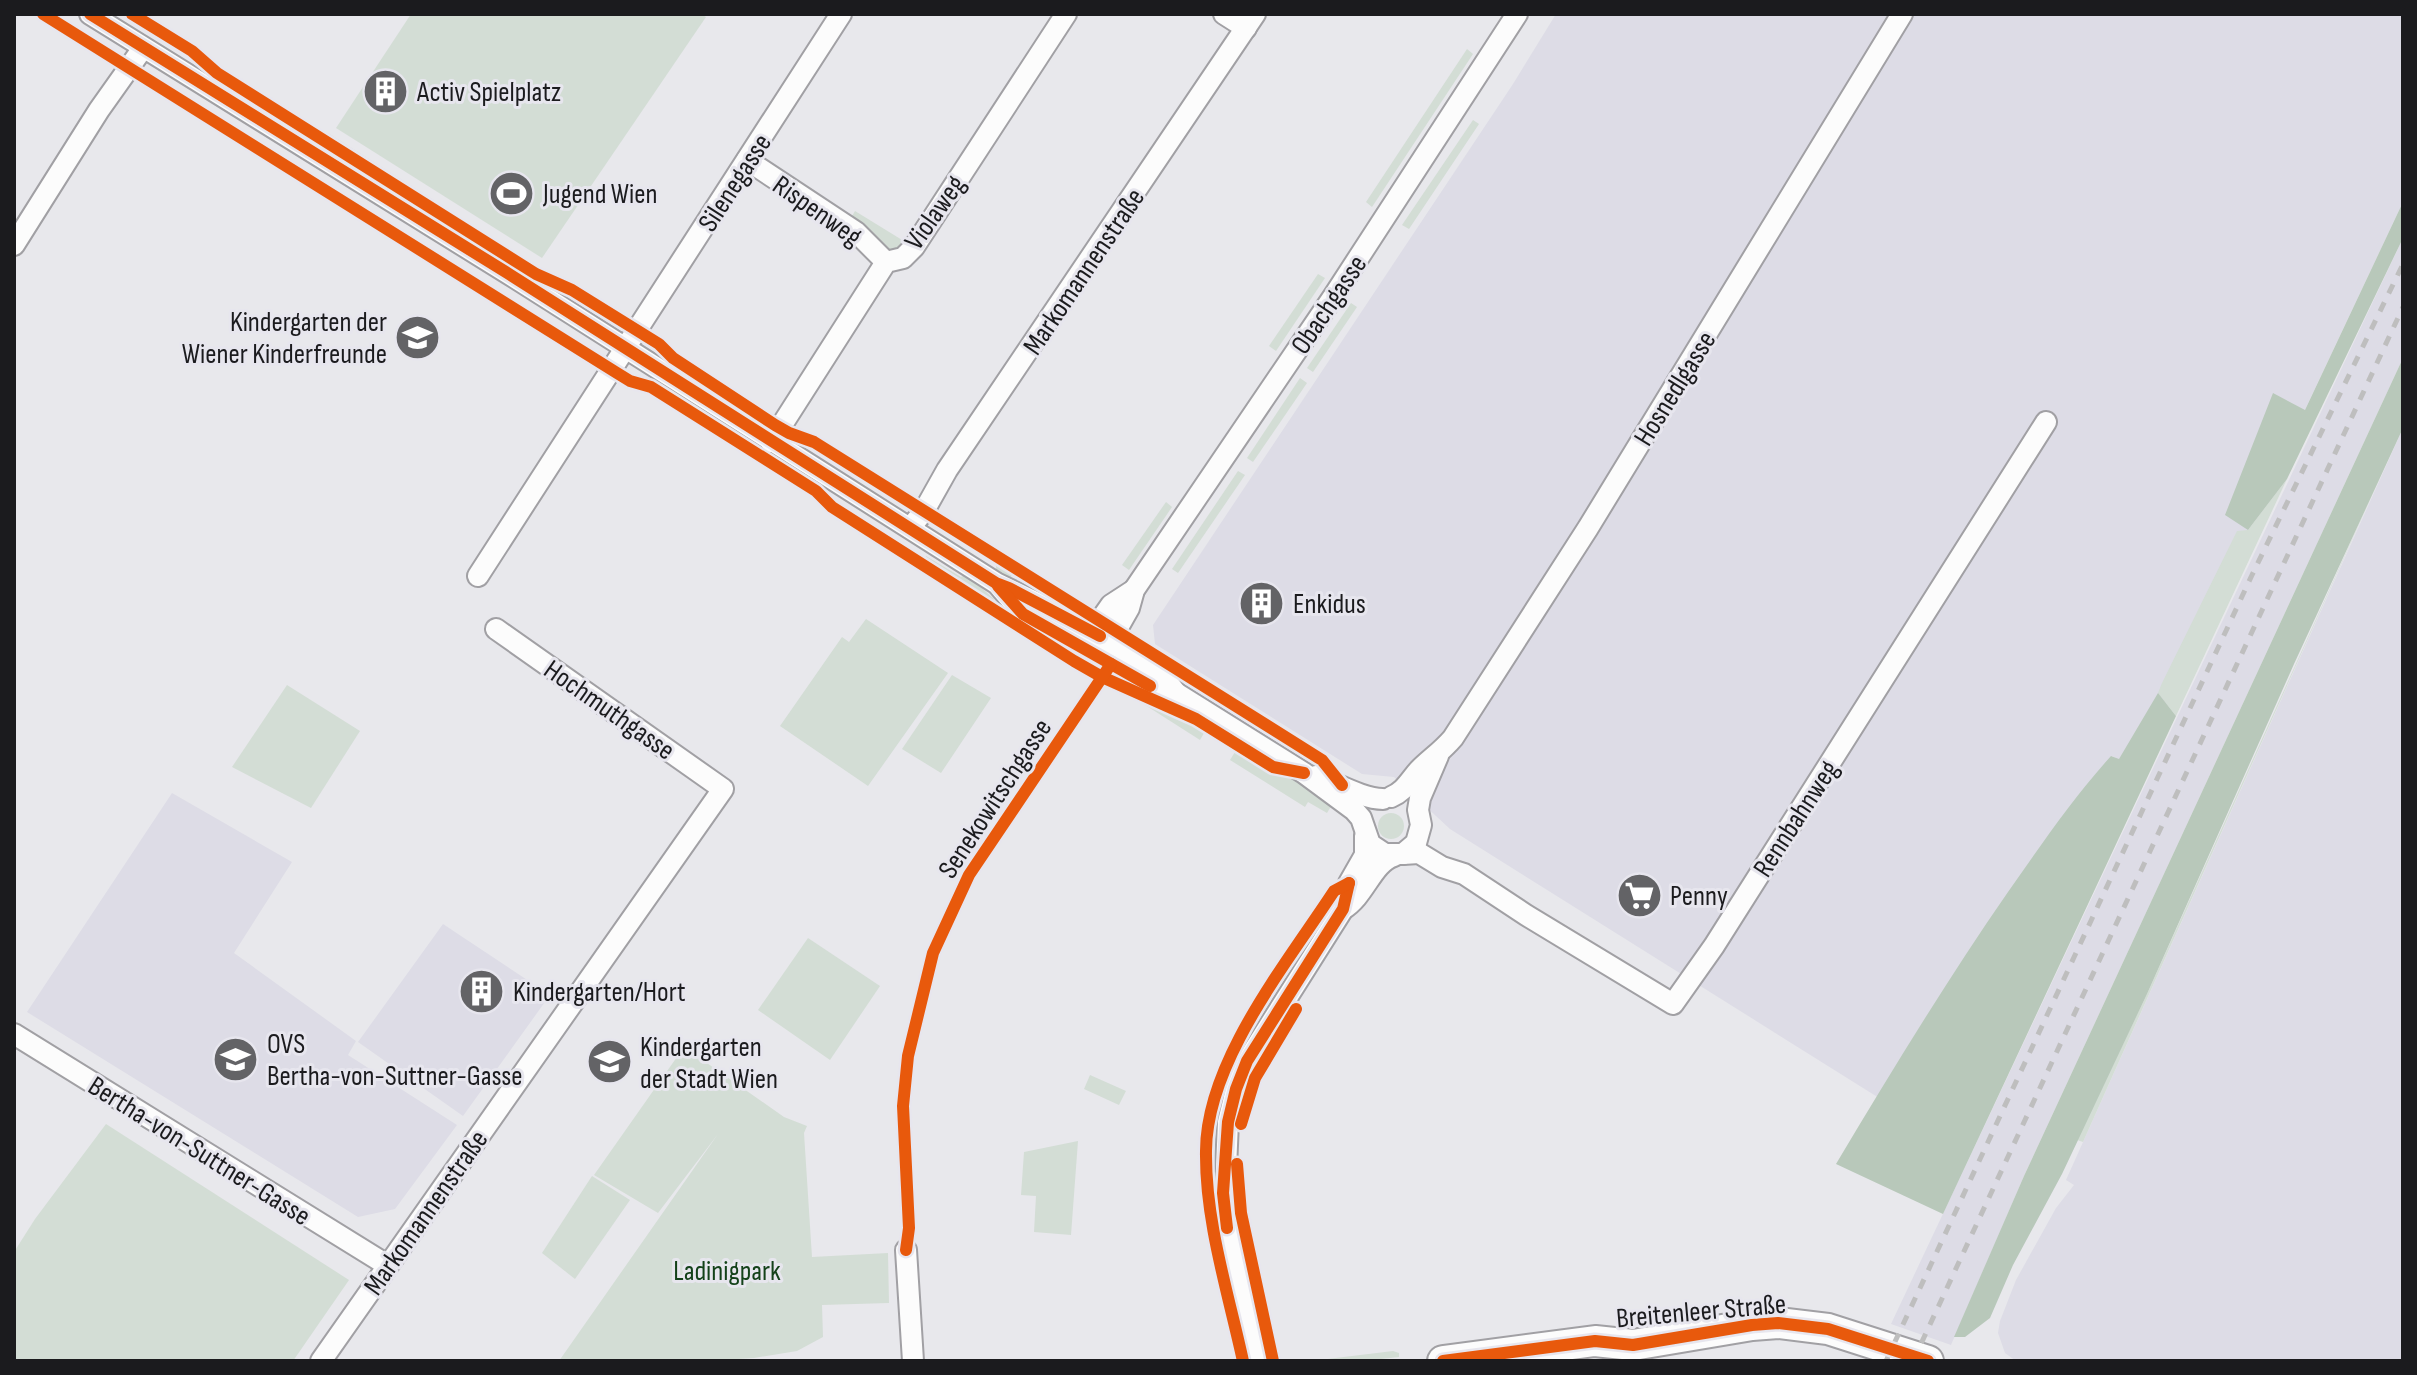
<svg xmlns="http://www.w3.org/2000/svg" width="2417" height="1375" viewBox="0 0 2417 1375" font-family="'Sofia Sans Condensed',sans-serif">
<rect width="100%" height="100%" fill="#e8e8ec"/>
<g fill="#dddce6">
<path d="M1556,14H2403V202L2136,768L2112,756L1887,1103L1450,829L1394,777L1362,774L1155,644L1153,625L1513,84Z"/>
<path d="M2403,238V358L2024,1176L1951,1345L1891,1324Z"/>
<path d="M2403,428V1361H2016L2005,1353L1998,1333L2000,1321L2016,1280L2056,1208L2074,1185L2066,1180Z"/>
<path d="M172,793L292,862L234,953L356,1041L348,1055L457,1125L395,1209L358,1217L27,1012Z"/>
<path d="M443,924L550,995L463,1116L358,1042Z"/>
</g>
<g fill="#d3ddd5">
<path d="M411,14H701L706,17L542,258L336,128Z"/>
<path d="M1467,49L1473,54L1372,207L1366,202Z"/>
<path d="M223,68L315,126L313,130L220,72Z"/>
<path d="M1473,120L1479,124L1409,229L1402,225Z"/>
<path d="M328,133L443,206L440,210L325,138Z"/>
<path d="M855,211L907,243L895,251H889L851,218Z"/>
<path d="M1318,274L1325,278L1276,351L1269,346Z"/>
<path d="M1351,303L1357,307L1313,372L1307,368Z"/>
<path d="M1300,378L1307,383L1253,462L1247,458Z"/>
<path d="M656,393L741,447L738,451L653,397Z"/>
<path d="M2395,444L2083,1142L2077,1140L2147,994Z"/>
<path d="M1238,471L1245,475L1178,573L1172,569Z"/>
<path d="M2287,479L2176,716L2158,693L2162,683L2237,531L2248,530Z"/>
<path d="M1166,502L1172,507L1129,570L1122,565Z"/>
<path d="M947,529L1014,571L1010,579L996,571V565L945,533Z"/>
<path d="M926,556L961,577L966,574L994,599L991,603L924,560Z"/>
<path d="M866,619L948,673L868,786L780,726L842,637L849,642Z"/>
<path d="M952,675L991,698L941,773L902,749Z"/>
<path d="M287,685L360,731L311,808L232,767Z"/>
<path d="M1144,699L1207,728L1200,740L1142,703Z"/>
<path d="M1238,747L1333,803L1327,813L1308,802L1305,807L1230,760Z"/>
<circle cx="1391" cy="826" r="13"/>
<path d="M808,938L880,986L830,1060L758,1010Z"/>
<path d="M684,1047L784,1117L807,1126L804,1133L812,1257L888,1253L889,1303L822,1305L823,1337L797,1351L754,1358L708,1361H559L718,1134L658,1213L594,1175Z"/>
<path d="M1090,1075L1126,1091L1119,1105L1084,1089Z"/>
<path d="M106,1124L349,1280L293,1361H14V1252L35,1219Z"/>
<path d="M1078,1141L1071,1235L1034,1232L1036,1196L1021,1195L1024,1152Z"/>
<path d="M592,1176L630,1200L575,1279L542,1253Z"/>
<path d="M1393,1351L1399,1353V1357L1363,1361H1311Z"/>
</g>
<g fill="#b8c8ba">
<path d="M2403,202V238L2287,479L2248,530L2225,515L2273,393L2305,410Z"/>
<path d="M2403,358V428L2294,664L2147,994L2062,1174L2013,1265L1990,1318L1965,1337H1954L2024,1176Z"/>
<path d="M2158,693L2176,716L1943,1214L1836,1164C1891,1072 1947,980 2008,892C2041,845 2073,798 2111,756L2119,759Z"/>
</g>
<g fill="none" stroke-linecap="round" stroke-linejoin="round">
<defs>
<g id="minor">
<path d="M90,14L509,274L996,583L1070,619L1115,645L1161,674L1176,693"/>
<path d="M1224,14L1246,28"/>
<path d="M747,160L856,232L886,262"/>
<path d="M14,245L99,110L143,48"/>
<path d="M771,442L886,262L903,258L914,247L1066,14"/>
<path d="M910,528L924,511L947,470L1255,14"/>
<path d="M478,576L841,14"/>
<path d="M999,586L1023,614L1153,687L1176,693L1304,773L1354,810L1361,818L1370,844L1385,854H1403L1416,843L1421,825L1418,810L1420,798L1438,756"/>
<path d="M1085,642L1111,605L1134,590"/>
<path d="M1111,664L1116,631L1129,608L1134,590L1333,297L1517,14"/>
<path d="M1316,776C1336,783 1363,799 1383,799"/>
<path d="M1391,797C1405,791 1409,781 1419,770C1431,758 1441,752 1453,738L1588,528L1902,14"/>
<path d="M1403,854L1419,853L1442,867L1464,874L1526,915L1673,1004L1714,946L2046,422"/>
<path d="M1343,909C1365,896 1372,863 1394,856"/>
<path d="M14,1034L387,1265"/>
<path d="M906,1250L913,1361"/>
<path d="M321,1361L723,789L496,629"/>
<path d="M1256,1361L1224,1215L1228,1122L1236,1089L1247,1061L1343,909L1349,883L1365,855V836"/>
</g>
<path id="secondary" d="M1443,1361L1595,1341L1633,1345L1752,1325L1778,1323L1828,1329L1928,1361"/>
</defs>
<use href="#minor" stroke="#a1a0a4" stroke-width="24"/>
<use href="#secondary" stroke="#a1a0a4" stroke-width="34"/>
<use href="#minor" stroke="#fcfcfc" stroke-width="20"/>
<use href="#secondary" stroke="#fcfcfc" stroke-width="30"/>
<g stroke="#bebebe" stroke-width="5" stroke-dasharray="10 10" stroke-linecap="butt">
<path d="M1886,1361L2252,575L2403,264"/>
<path d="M1913,1361L2403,307"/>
</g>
<defs>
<g id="cycleway">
<path d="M43,14L617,373L630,381L651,387L816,491L832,507L1074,661L1102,677L1196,719L1273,767L1304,773"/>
<path d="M90,14L509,274L996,583L1009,588L1100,636"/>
<path d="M132,14L192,51L217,73L536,274L572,290L659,344L673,358L775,425L789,433L814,442L1322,760L1342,785"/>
<path d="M998,586L1023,614L1150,686"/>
<path d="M1241,1124L1255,1078L1296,1009"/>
<path d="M1237,1164L1241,1213L1273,1361"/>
<path d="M1227,1228L1223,1193L1228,1122L1236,1089L1247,1061L1343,909L1349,883"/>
<path d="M906,1250L909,1228L903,1106L908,1056L933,953L969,875L1111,664"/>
<path d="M1243,1361C1228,1292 1205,1221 1206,1151C1206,1062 1287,963 1334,891L1349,883"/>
<path d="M1443,1361L1595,1341L1633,1345L1752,1325L1778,1323L1828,1329L1928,1361"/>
</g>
</defs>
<use href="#cycleway" stroke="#e7e6ee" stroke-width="17"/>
<use href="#cycleway" stroke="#e8590c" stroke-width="12"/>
</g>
<defs>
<symbol id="building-disc" viewBox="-11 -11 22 22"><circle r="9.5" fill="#636366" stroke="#e7e6ee"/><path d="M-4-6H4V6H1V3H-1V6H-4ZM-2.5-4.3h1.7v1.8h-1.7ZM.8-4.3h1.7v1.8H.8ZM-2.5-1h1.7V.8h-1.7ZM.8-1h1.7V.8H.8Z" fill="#fff"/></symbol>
<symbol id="stadium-disc" viewBox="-11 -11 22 22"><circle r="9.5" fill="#636366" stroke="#e7e6ee"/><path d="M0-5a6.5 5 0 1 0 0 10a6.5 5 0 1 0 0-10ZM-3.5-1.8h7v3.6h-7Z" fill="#fff"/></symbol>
<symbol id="school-disc" viewBox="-11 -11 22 22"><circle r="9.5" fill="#636366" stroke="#e7e6ee"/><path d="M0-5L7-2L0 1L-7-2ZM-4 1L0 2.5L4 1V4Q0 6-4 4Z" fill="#fff"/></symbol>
<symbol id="supermarket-disc" viewBox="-11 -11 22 22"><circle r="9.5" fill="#636366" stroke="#e7e6ee"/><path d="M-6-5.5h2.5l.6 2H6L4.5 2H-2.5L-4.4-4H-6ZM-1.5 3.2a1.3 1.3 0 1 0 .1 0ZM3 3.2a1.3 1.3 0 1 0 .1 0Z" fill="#fff"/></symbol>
</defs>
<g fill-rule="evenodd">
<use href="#building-disc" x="360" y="66" width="51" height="51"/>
<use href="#stadium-disc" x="486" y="168" width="51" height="51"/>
<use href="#school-disc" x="392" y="312" width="51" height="51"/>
<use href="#building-disc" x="1236" y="578" width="51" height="51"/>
<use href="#supermarket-disc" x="1614" y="870" width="51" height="51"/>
<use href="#building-disc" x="456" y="966" width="51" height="51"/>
<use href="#school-disc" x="210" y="1034" width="51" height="51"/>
<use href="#school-disc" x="584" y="1036" width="51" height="51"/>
</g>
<g text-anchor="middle" stroke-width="6" stroke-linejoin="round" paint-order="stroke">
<g font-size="28" fill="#1b1b1e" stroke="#e7e6ee" text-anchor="start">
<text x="417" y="101">Activ Spielplatz</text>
<text x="543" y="203">Jugend Wien</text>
<text x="387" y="331" text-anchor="end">Kindergarten der<tspan x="387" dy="32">Wiener Kinderfreunde</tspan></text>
<text x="1293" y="613">Enkidus</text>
<text x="1670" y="905">Penny</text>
<text x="513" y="1001">Kindergarten/Hort</text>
<text x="267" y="1053">OVS<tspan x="267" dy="32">Bertha-von-Suttner-Gasse</tspan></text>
<text x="640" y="1056">Kindergarten<tspan x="640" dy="32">der Stadt Wien</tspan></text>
</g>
<g font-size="28" fill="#1b1b1e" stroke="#e7e6ee">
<text transform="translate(734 182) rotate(-57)" y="10">Silenegasse</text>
<text transform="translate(818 210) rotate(35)" y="10">Rispenweg</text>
<text transform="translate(934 212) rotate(-55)" y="10">Violaweg</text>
<text transform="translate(1083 271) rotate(-56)" y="10">Markomannenstraße</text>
<text transform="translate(1328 304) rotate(-56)" y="10">Obachgasse</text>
<text transform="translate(1674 388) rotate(-58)" y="10">Hosnedlgasse</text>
<text transform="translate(610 709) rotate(35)" y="10">Hochmuthgasse</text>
<text transform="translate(994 798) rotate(-57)" y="10">Senekowitschgasse</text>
<text transform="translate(1795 818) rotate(-57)" y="10">Rennbahnweg</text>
<text transform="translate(200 1150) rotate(32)" y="10">Bertha-von-Suttner-Gasse</text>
<text transform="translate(425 1212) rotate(-55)" y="10">Markomannenstraße</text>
<text transform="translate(1701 1310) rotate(-5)" y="10">Breitenleer Straße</text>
</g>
<g font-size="28" fill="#14421a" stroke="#e7e6ee">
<text x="727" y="1280">Ladinigpark</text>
</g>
</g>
<rect width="2417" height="1375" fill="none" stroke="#1b1b1e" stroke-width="32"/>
</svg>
